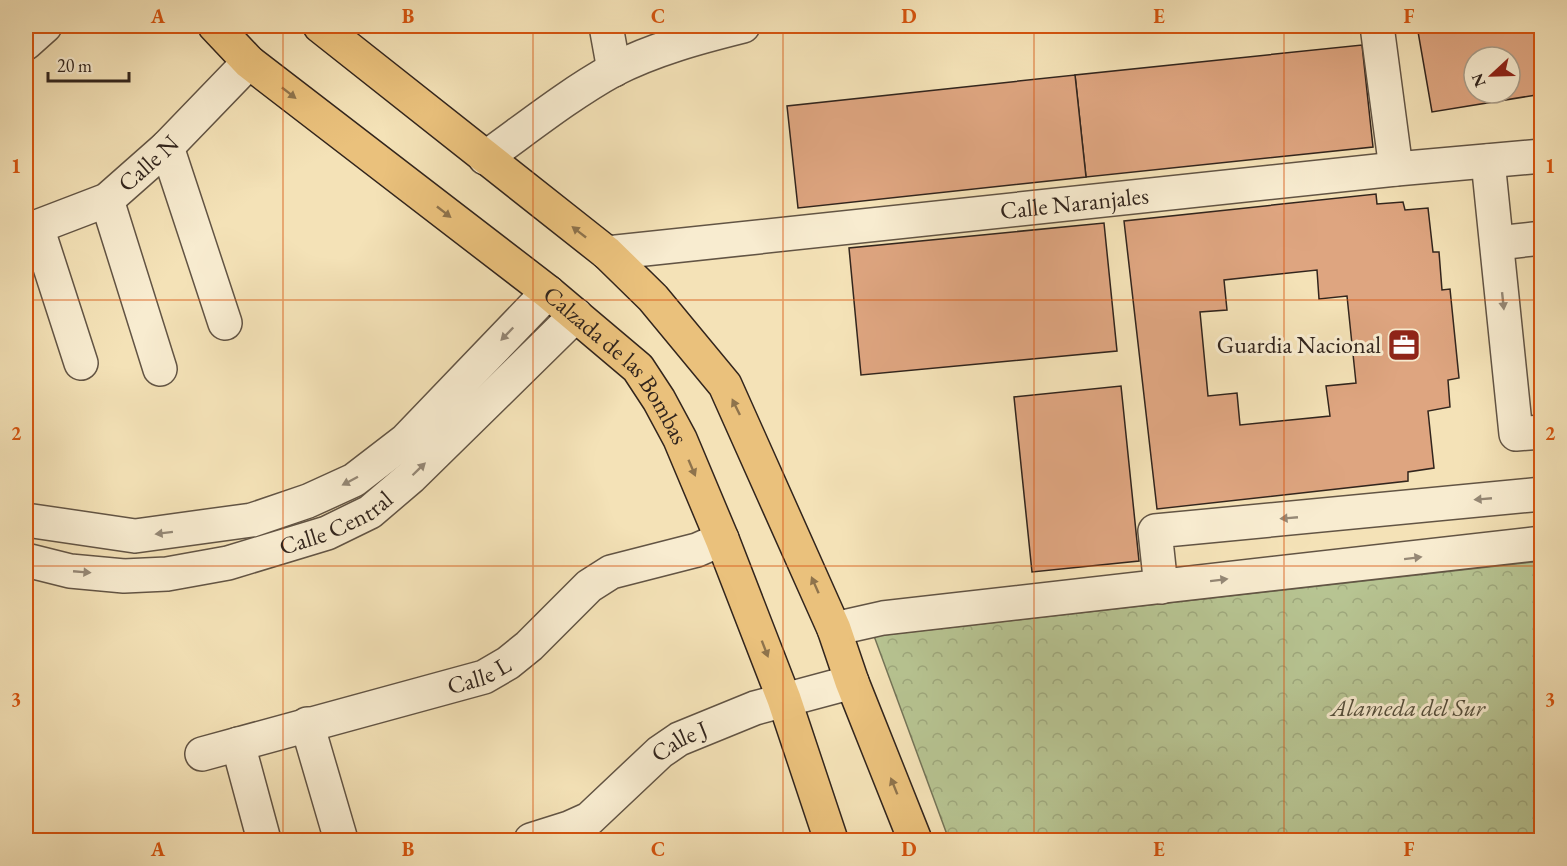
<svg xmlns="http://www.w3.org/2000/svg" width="1567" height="866" viewBox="0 0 1567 866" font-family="'EB Garamond',serif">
<defs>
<pattern id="park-crowns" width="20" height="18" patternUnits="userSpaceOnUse" patternTransform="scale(1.5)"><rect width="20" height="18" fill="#b7c492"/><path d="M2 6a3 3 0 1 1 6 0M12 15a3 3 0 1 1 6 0" fill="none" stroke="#9ea87d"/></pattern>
</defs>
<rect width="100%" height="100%" fill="#f4e2b7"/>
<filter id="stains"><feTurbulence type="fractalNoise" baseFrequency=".00333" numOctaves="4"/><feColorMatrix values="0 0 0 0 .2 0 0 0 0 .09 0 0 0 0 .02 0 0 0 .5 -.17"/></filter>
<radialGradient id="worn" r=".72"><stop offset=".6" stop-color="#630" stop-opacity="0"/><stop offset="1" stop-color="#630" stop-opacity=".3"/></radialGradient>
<path fill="url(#park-crowns)" stroke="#747458" stroke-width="1.5" d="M1541,561V840H949L874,636Z"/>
<g fill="#dea580" stroke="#32251d" stroke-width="1.5" fill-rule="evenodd">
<path d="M1417,26H1542V94L1432,112ZM1474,57H1510V93H1474Z"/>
<path d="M1362,45L1373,147L1086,177L1075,75Z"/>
<path d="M1075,75L1086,177L798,208L787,106Z"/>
<path d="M1376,194L1377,204L1403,202L1405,210L1428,208L1433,252H1439L1442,290L1450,289L1459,378L1448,380L1450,407L1428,411L1434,468L1408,472V481L1157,509L1124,221ZM1317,270L1319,299L1347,296L1356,383L1326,386L1330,416L1240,425L1237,393L1208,396L1200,312L1227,310L1224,280Z"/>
<path d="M1104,223L1117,351L861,375L849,248Z"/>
<path d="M1121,386L1139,561L1032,572L1014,397Z"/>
</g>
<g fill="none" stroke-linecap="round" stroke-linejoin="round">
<defs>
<g id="minor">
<path d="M606,26L614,70"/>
<path d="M1377,26L1396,169"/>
<path d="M26,43L45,26"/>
<path d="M167,147L225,323"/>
<path d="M485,158C527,128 568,95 613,70C654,49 699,37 743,26"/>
<path d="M1488,161L1516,434L1542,432"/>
<path d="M107,200L160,369"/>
<path d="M37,227L81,363"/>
<path id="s1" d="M26,231L107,200L167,147L249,62"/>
<path d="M1497,243L1542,238"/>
<path id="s2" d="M607,253L1396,169L1542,156"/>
<path d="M26,520L135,536L252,520L308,501L354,480L406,440L548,292"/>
<path id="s3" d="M26,560L70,571L124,576L167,574L228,563L327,533L370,512L411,477L576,315"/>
<path d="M1161,587L1155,531L1542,494"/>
<path d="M834,629L883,618L1542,543"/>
<path d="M307,724L341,840"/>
<path d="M238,744L264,840"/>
<path id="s4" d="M202,754L484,677L508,663L529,646L589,586L611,572L697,550L722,539"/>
<path id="s5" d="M531,840L569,828L589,819L660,752L679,739L755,708L852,682"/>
</g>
<g id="major">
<path id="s6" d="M215,26L249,62L548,292L638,368L659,400L680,439L722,539L784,699L831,840"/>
<path d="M320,26L607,253L653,298L725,385L834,629L852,682L915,840"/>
</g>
</defs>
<use href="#minor" stroke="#625444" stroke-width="36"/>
<use href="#major" stroke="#32251d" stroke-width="36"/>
<use href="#minor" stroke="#f8ecd0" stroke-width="33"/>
<use href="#major" stroke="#eac17c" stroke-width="33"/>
</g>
<defs><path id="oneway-solid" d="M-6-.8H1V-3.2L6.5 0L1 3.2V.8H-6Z" transform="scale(1.5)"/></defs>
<g fill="#8e734c">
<use href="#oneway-solid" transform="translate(289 93) rotate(38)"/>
<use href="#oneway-solid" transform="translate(444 212) rotate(38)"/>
<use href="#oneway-solid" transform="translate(579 232) rotate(-142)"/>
<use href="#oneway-solid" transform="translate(736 407) rotate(-116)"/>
<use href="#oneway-solid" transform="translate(692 468) rotate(67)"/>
<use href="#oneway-solid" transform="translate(815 585) rotate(-114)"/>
<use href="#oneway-solid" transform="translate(765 649) rotate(69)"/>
<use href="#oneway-solid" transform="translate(894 786) rotate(-112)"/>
</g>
<g fill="#958876">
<use href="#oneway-solid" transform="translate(1503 301) rotate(84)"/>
<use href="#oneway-solid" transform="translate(507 334) rotate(134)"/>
<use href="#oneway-solid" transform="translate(419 469) rotate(-44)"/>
<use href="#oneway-solid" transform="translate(350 481) rotate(152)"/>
<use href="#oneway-solid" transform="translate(1483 499) rotate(175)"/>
<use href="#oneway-solid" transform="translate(1289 518) rotate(175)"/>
<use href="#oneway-solid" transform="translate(164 533) rotate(173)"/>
<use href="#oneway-solid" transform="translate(1413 558) rotate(-7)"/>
<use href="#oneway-solid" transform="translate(82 572) rotate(5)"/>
<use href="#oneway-solid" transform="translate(1219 580) rotate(-7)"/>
</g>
<path fill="none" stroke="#d6540e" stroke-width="1.5" stroke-opacity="0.55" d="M283,26V840M533,26V840M783,26V840M1034,26V840M1284,26V840M26,300H1542M26,566H1542"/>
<defs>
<symbol id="office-square" viewBox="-11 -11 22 22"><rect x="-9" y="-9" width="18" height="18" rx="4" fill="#8f2418" stroke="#f8ecd0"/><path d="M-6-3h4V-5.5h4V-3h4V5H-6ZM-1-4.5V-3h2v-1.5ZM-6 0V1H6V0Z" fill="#fff"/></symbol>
</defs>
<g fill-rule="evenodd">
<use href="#office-square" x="1385" y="326" width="38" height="38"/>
</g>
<g text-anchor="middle" stroke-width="6" stroke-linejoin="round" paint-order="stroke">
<g font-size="24" fill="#32251d" stroke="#f8ecd0">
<text dy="8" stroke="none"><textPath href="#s1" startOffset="142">Calle N</textPath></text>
<text dy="8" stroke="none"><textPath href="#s2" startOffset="470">Calle Naranjales</textPath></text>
<text dy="8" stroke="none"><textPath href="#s6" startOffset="528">Calzada de las Bombas</textPath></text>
<text dy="8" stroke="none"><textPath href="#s3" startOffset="320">Calle Central</textPath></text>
<text dy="8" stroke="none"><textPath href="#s4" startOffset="288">Calle L</textPath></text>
<text dy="8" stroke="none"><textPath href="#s5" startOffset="182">Calle J</textPath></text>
</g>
<g font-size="24" fill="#32251d" stroke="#f8ecd0" text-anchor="end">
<text x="1381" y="353">Guardia Nacional</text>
</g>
<g font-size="24" font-style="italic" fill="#534d3a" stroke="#f8ecd0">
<text x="1408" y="716">Alameda del Sur</text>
</g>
</g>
<rect width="1567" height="866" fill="none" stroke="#f4e2b7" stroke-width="66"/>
<g transform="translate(1492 75) rotate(248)"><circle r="28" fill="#f8ecd0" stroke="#a99c88" stroke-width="1.5"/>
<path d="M0-4.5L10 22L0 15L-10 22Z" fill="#8f2418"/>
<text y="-9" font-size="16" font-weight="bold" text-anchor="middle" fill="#32251d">N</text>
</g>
<path d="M48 72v9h81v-9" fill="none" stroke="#32251d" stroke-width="3"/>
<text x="57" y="72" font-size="18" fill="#32251d" stroke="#f8ecd0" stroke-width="4.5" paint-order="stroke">20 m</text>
<rect x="33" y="33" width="1501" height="800" fill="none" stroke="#d6540e" stroke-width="2"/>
<g font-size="20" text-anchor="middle" font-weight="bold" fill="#d6540e">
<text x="158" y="23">A</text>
<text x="408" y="23">B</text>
<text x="658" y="23">C</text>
<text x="909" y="23">D</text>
<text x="1159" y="23">E</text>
<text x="1409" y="23">F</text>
<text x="16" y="173">1</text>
<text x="1550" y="173">1</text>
<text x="16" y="440">2</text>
<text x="1550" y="440">2</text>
<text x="16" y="706">3</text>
<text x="1550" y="706">3</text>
<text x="158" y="856">A</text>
<text x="408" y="856">B</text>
<text x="658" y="856">C</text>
<text x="909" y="856">D</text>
<text x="1159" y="856">E</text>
<text x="1409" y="856">F</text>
</g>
<rect width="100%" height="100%" filter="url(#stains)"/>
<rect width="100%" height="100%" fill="url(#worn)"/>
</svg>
